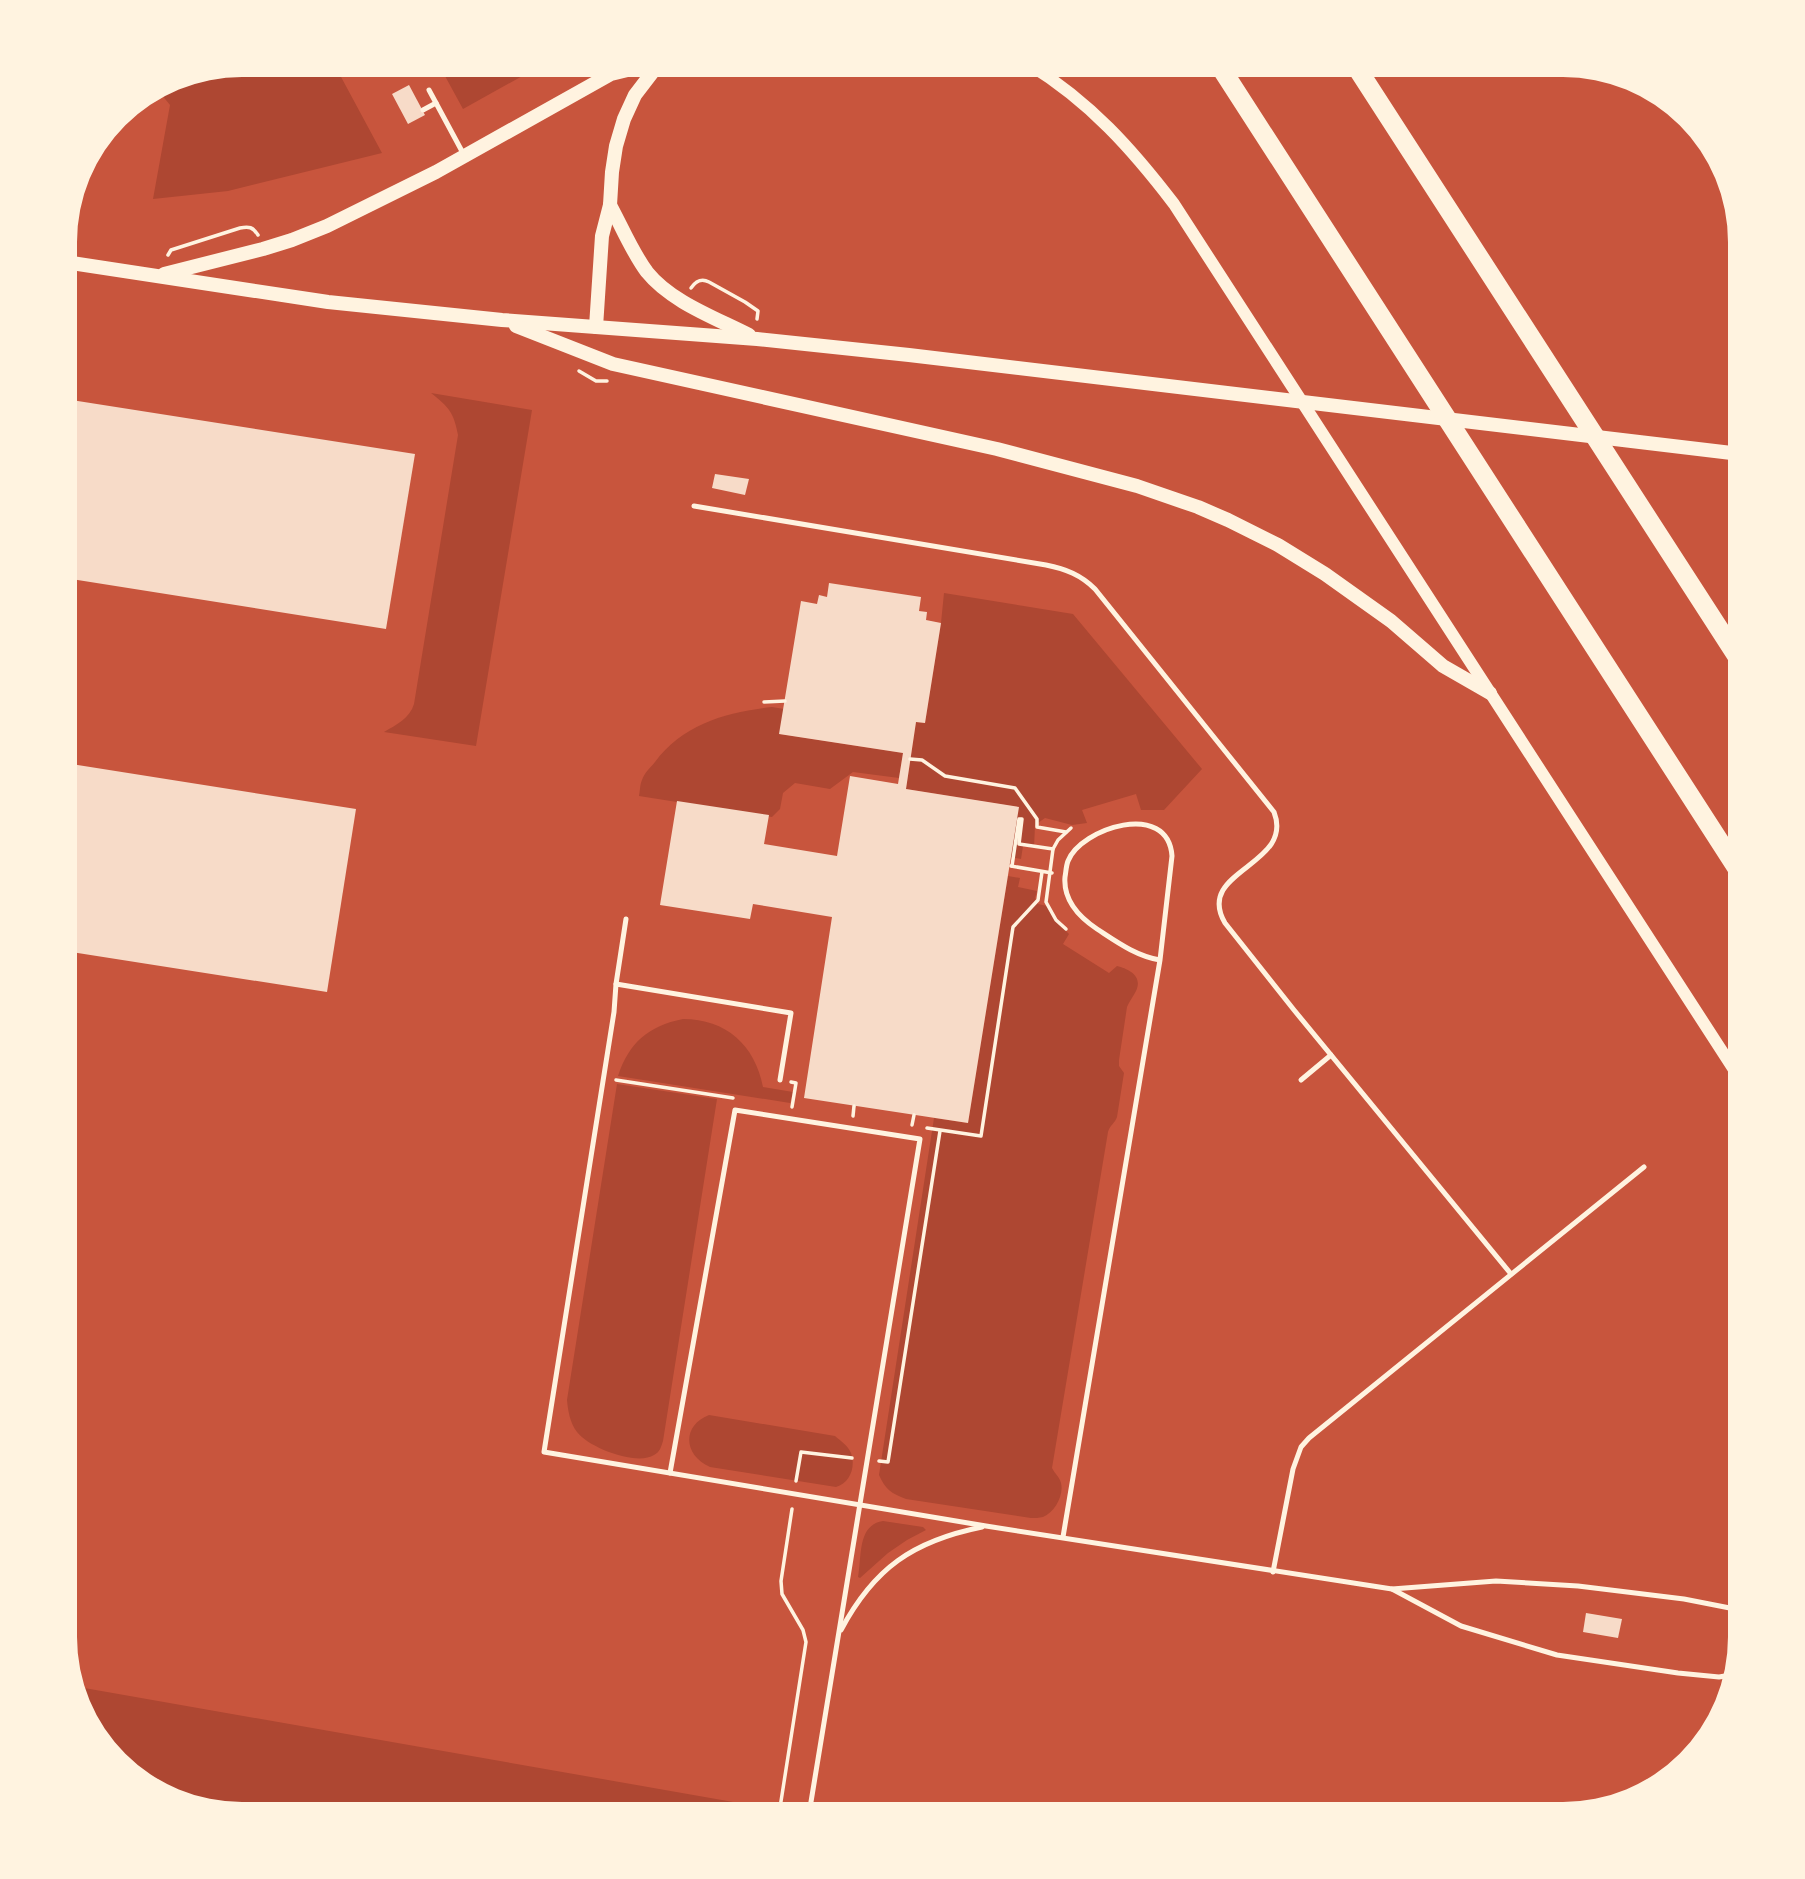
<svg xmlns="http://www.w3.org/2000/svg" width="1805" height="1879" viewBox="0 0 1805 1879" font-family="'Crimson Pro',serif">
<rect width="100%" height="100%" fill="#c8553d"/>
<g fill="#ae4732">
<path d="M242,65H358L340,75L382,153L228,191L153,199L170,105L157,89L175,78Z"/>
<path d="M439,65H542L463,109Z"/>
<path d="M431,393L532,410L476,746L384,732C396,725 410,718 414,704L458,435C454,413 449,407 431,393Z"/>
<path d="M944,593L1073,614L1202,769L1164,810H1141L1136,794L1082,810L1087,823L1072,825L1045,818L1035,825L1034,848L1023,846L1021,859L1011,857L1018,807L906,789L916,722L925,723L941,623Z"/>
<path d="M772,707L784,709L780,734L903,753L899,778L853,772L830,789L795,783L783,793L780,809L772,817L639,796C640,791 640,784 642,780C644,773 651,767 655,762C683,724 727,712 772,707Z"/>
<path d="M1008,876L1020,878L1018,887L1037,891L1035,898L1038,904L1047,906L1053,918L1069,934L1063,944L1109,973L1117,966C1129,969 1143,976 1136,991C1133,997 1130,1000 1127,1007L1119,1060V1066L1124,1073L1117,1117C1115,1123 1110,1125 1108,1132L1052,1468C1055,1474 1059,1476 1061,1483C1064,1495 1055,1512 1043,1517C1039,1518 1035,1518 1031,1518L906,1499C892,1494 885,1489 879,1475L934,1118L968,1123Z"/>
<path d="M683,1019C726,1019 755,1045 763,1087L793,1092L790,1103L618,1076C629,1043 648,1026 683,1019Z"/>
<path d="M617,1084L717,1099L663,1441C661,1447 660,1452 654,1455C637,1466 589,1448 577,1432C570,1423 568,1411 567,1400Z"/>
<path d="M709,1415L835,1436C841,1441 848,1446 851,1453C856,1467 850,1483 836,1487L710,1467C684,1456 681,1426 709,1415Z"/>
<path d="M883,1521L923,1527L926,1530L907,1540L888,1553L860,1578L858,1577C862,1557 857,1525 883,1521Z"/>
<path d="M73,1686L756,1806L755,1814H242L164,1796L109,1754L74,1694Z"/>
</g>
<g fill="#f7dbc8">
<path d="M409,85L425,115L408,124L392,94Z"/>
<path d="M65,399L415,454L386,629L65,578Z"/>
<path d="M715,474L749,479L745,495L712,488Z"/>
<path d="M829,583L921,597L919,611L927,612L926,620L941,623L925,723L916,722L906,789L1019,807L968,1123L804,1098L832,917L753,904L750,919L660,905L677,801L769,815L764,844L837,856L850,776L898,784L903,753L779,734L801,601L817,604L819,595L827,597Z"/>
<path d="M65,763L356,809L327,992L65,951Z"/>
<path d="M1586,1613L1622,1619L1618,1638L1583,1632Z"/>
</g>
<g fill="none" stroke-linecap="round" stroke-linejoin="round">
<g stroke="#fff3e0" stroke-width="3.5">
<path d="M168,255L171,250L240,228C249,226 253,227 258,235"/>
<path d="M691,288C696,281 701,278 709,282L745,302L758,311L757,319"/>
<path d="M579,371L596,381H607"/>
<path d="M764,702L785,701"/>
<path d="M910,759L922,760L945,776L1015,788L1037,819V827L1066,832"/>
<path d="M1011,866L1052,873"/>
<path d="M1012,866L1019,819H1022L1019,844L1053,849"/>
<path d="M1066,929L1056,920L1046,902L1053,849L1058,840L1071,828"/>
<path d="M616,1080L733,1098"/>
<path d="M791,1082L796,1083L792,1107"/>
<path d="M853,1116L854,1106"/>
<path d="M912,1125L914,1115"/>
<path d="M927,1128L981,1136L1013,927L1038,900L1042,872"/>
<path d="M879,1461L888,1462L940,1131"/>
<path d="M796,1481L801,1452L852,1458"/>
<path d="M779,1814L806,1642L803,1630L782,1594L781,1581L792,1509"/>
</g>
<g stroke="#fff3e0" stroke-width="5">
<path d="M429,90L436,103"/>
<path d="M423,110L436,103L464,155"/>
<path d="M694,506L1046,565C1066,569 1081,575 1095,589L1274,812C1295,866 1194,870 1225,923L1294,1010L1511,1274"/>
<path d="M626,919L616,984L614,1012L544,1452L986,1526L1392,1589L1496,1581L1578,1586L1684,1599L1740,1610"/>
<path d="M616,984L791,1013L780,1080"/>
<path d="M1301,1080L1331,1055"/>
<path d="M670,1473L735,1110L920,1139L809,1814"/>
<path d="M1063,1537L1160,960L1172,856C1168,800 1081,828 1068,861C1066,866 1066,872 1065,877C1063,901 1079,917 1097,929C1117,942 1136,956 1160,960"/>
<path d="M1273,1572L1293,1469L1301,1447L1309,1438L1644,1167"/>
<path d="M1392,1589L1461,1626L1557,1655L1678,1673L1719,1677L1731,1675"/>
<path d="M841,1630C874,1568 913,1541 982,1527"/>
</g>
<path stroke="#fff3e0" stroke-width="12" d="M1030,65C1090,102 1132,149 1174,204L1740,1079"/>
<g stroke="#fff3e0" stroke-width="14">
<path d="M610,205C622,227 632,252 647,272C671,302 716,318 749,335"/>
<path d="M65,262L328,302L502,320L757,339L909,355L1740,454"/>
<path d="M164,274L263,249L292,240L327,226L436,172L611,74L648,65"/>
<path d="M516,326L613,364L997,449L1137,486L1198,507L1228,520L1278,545L1325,574L1391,621L1443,666L1490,693"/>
<path d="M596,327L602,236L610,205L612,172L616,146L624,119L635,95L658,65"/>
</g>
<g stroke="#fff3e0" stroke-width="19">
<path d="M1219,65L1740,873"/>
<path d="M1355,65L1740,661"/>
</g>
</g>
<path d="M0 0H1805V1879H0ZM242 77H1563A165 165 0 0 1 1728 242V1637A165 165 0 0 1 1563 1802H242A165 165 0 0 1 77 1637V242A165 165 0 0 1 242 77Z" fill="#fff3e0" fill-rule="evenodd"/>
</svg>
